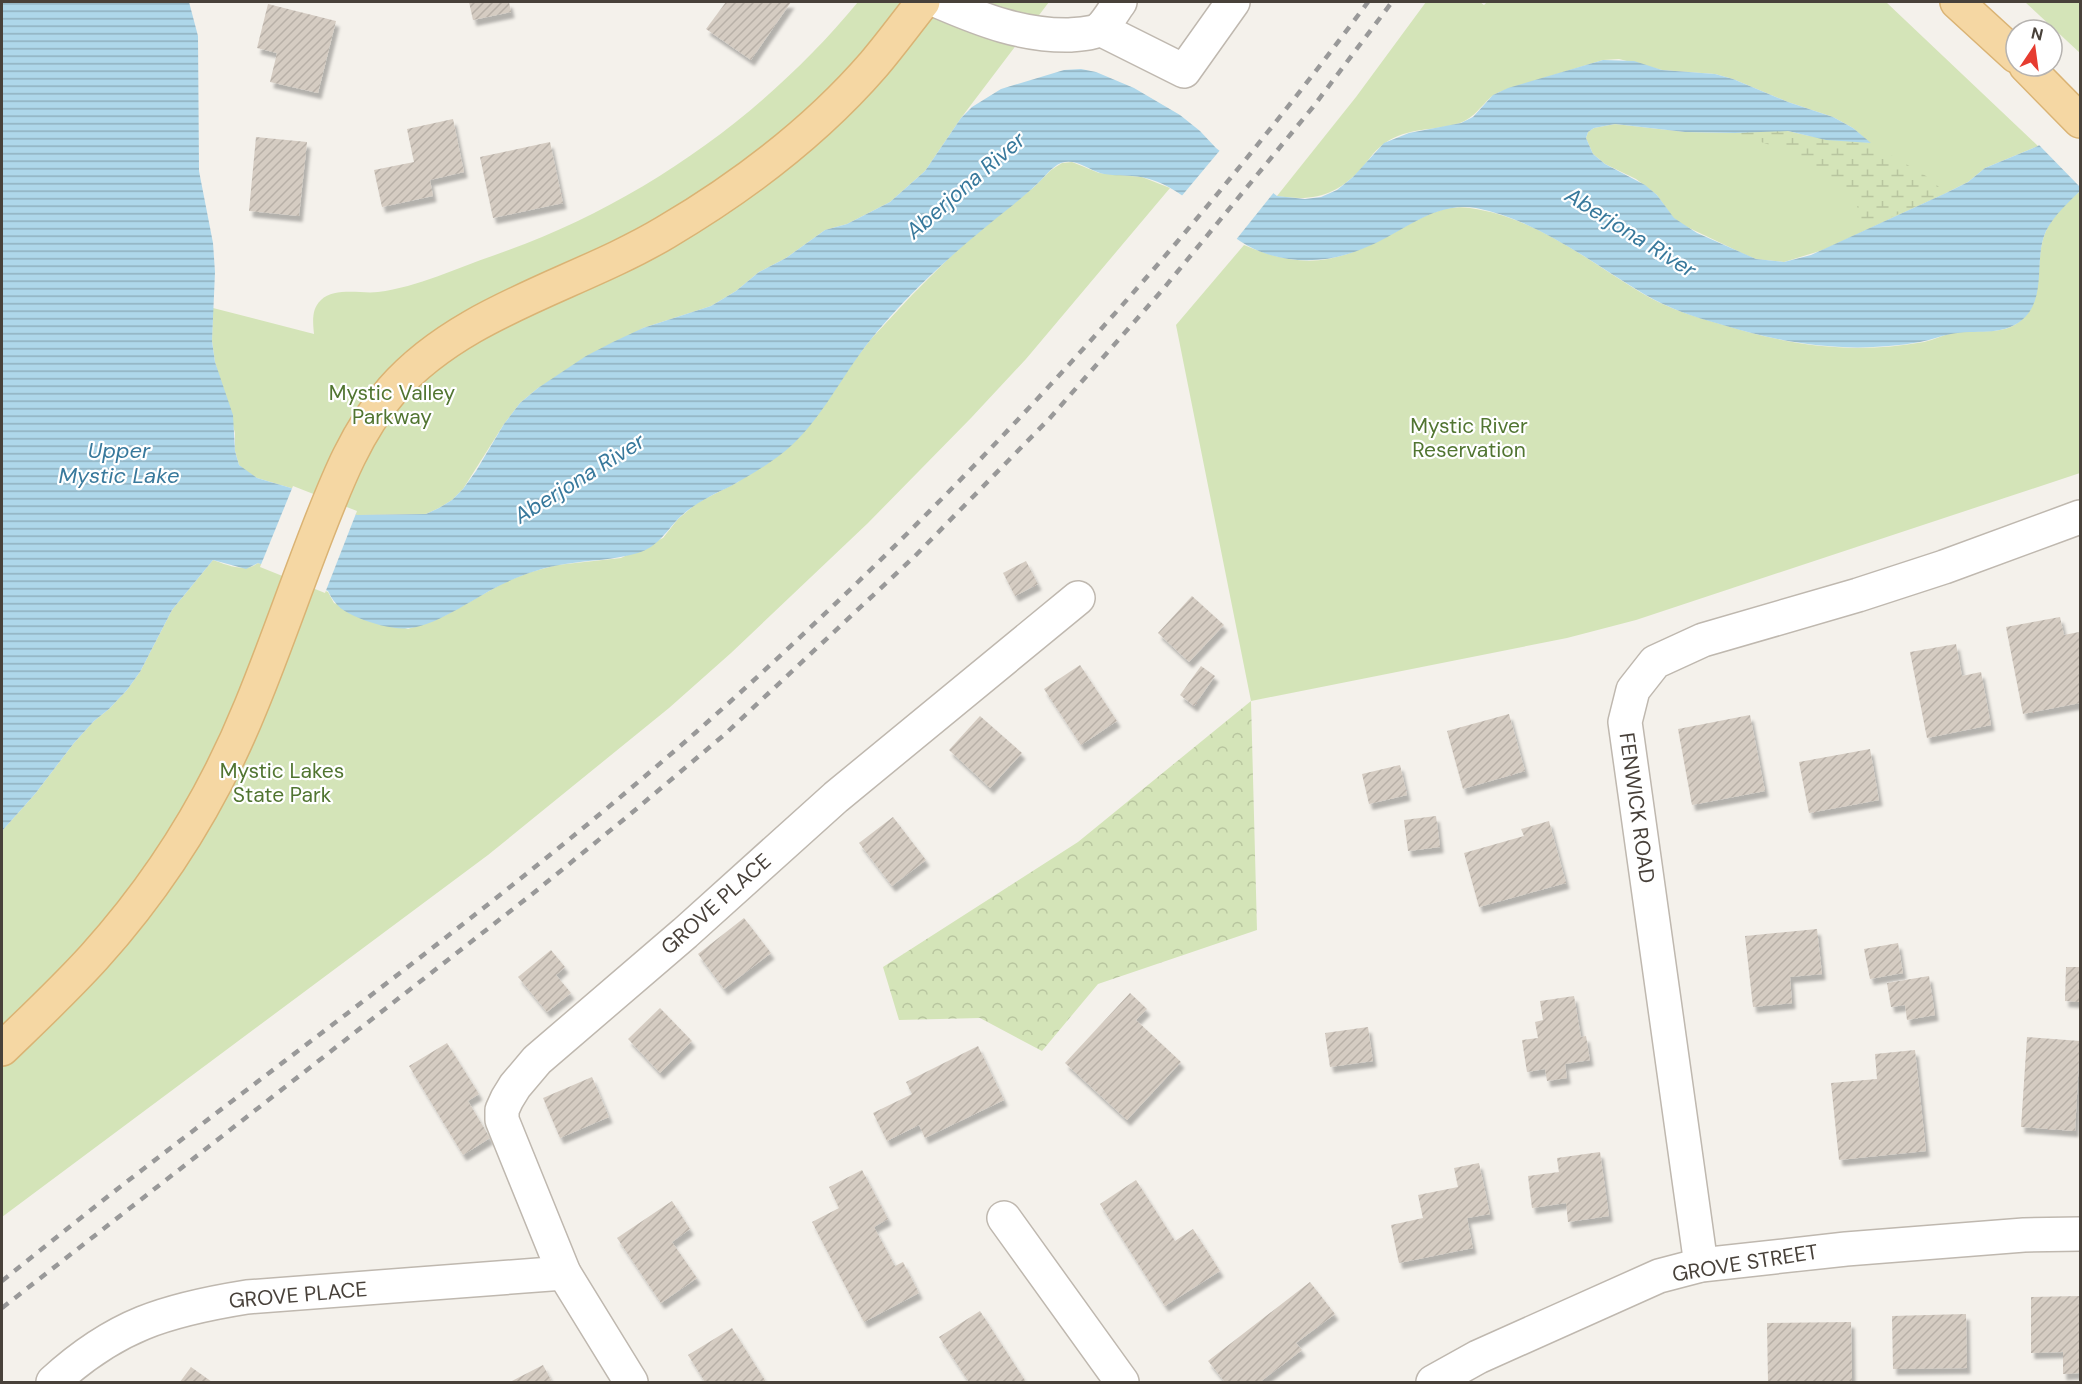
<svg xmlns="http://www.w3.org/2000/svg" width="2082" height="1384" viewBox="0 0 2082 1384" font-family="'DM Sans',sans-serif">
<defs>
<pattern id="forest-crowns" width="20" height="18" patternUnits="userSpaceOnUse" patternTransform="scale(1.5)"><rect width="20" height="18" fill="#d4e4b8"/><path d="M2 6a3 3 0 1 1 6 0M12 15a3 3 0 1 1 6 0" fill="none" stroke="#b8c59f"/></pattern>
<pattern id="wetland-marsh" width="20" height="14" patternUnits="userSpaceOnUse" patternTransform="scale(1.5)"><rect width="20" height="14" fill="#d4e4b8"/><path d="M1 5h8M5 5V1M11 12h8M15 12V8" fill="none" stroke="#b8c59f"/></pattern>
<pattern id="water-rules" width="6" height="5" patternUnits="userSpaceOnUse" patternTransform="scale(1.5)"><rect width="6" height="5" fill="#aed7ea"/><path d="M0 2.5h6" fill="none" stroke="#90b0bf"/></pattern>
<pattern id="building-hatch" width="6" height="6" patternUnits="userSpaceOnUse" patternTransform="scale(1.5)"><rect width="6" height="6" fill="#d5ccc2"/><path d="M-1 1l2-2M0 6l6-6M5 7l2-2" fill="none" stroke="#b8b0a7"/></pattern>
<filter id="shadow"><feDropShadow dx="3.5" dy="6" stdDeviation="1.5" flood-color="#0004"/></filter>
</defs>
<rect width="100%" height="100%" fill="#f4f1eb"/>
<g fill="#d4e4b8">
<path d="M858,2H1049L961,118L925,171L890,202L847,224L825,230L786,258L759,272L736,291L711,306L643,328L538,388L520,403L504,424L463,489L452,500L439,508L426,514L357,515L291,488L257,478L247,472L239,465L235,451V433L215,362L212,341L213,308L314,334C313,323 311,309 321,300C335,287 361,294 378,292C418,287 457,268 495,255C636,206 763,117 858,2Z"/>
<path d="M1426,2H1480L1484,5L1487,2H1886L2038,146L1985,168L1968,182L1946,193L1823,250L1784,262L1756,259L1746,255L1685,226L1674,219L1657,195L1636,179L1605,164L1593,154L1586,138L1588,132L1594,128L1615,124L1685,132L1735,133L1765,131L1870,143L1853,128L1833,117L1788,102L1733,79L1715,74L1662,70L1619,59L1603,60L1508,89C1502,91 1496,93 1491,97C1481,106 1474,118 1460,123C1435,131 1407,127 1385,143C1376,149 1369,159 1363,167C1337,195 1315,202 1277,196L1356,97Z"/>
<path d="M2025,2H2080V53Z"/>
<path d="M1072,162L1099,173L1142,177L1170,188L1026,359L971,418L868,523L731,653L669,708L488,855L2,1217V831L35,794L74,743L94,721L109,709L127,690L140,672L172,610L213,560C227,565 245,573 258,563L328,592L334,603L408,629L446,615L507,581L531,572L557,565L621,558L663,538L678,519L697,503L738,482L854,361L871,339L912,295L949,258L983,227L1033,188L1051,170L1062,163Z"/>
<path d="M2080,191V473L1636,620L1567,638L1251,701L1176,325L1244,245C1312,274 1344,260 1406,226C1426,215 1446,204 1470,208C1534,217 1586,259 1640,292C1664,307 1690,315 1717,323C1787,345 1850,355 1924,342C1934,340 1943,335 1952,333C1974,328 2000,337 2019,322C2049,299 2031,258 2048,227C2055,213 2069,201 2080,191Z"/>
</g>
<path fill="url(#forest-crowns)" d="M1251,701L1257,930L1098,984L1042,1051L980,1018L899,1020L883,967L1078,842Z"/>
<path fill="url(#wetland-marsh)" d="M1765,131H1788L1826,140L1871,143L1926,176L1946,193L1860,231V215L1855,200L1832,178L1796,154L1735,133Z"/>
<path fill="url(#water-rules)" d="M2,2H189L198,36L199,171L213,243L215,272L212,341L215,362L233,415L235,451L239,465L257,478L291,488L357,515L426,514L439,508L452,500L463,489L476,471L504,424L520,403L538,388L586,356L613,342L643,328L711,306L736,291L759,272L786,258L825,230L847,224L890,202L925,171L961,118L972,107L1001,89L1064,70L1081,69L1096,72L1134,88L1180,115L1200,131L1216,148L1277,196L1305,199L1321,197L1337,190L1353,177L1384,143L1409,133L1461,123L1473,117L1493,95L1508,88L1603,60L1634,61L1662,70L1715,74L1733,79L1788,102L1833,117L1853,128L1871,143L1826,140L1788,131L1735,133L1685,132L1615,124L1594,128L1588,132L1586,138L1593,154L1605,164L1645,185L1657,195L1674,218L1697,233L1756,259L1784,262L1811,255L1946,193L1968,182L1985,168L2038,146L2080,105V191C2068,203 2054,215 2046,231C2033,259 2048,298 2022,320C2001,337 1975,329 1951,334C1940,336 1931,340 1920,342C1851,354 1789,345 1723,325C1695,317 1669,309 1644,294C1590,262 1540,221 1476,208C1435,201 1405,231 1369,246C1336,261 1302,265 1267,254C1229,242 1205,208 1172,189C1159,181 1146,177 1132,176C1121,175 1111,176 1100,173C1088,169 1075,158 1061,163C1051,167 1044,178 1037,184C1029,192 1021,198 1013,205C961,246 909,291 868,343C842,376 823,416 792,445C775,461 752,474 731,486C712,495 693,504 678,519C665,533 657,547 638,553C615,560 590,560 565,564C545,567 524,574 505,583C478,595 439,625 410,628C395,630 373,624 359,618C344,612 335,606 328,591L258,563L246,569L213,560L172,610L140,672L127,690L109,709L94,721L74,743L35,794L2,831Z"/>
<g fill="#f4f1eb">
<path d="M2078,102H2080V187L2037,143Z"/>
<path d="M1221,149L1275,191L1235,241L1180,198Z"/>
<path d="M293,486L357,511L325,593L260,567Z"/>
</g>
<g fill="url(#building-hatch)" filter="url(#shadow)">
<path d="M469,2H509L511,12L473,20Z"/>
<path d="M726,2H791L751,60L706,29Z"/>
<path d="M268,4L336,21L318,93L270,82L277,53L257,48Z"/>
<path d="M453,119L464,172L430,180L433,196L382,207L374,170L414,162L407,129Z"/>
<path d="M256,137L307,142L299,216L249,211Z"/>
<path d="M550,142L563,203L493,218L480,157Z"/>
<path d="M1026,561L1038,584L1015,596L1003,573Z"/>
<path d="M1192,596L1224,625L1189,662L1158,633Z"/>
<path d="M2060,617L2064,635L2079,632L2080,703L2023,714L2006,627Z"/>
<path d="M1956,644L1962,676L1981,672L1991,725L1927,738L1910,652Z"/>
<path d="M1080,665L1117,721L1081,745L1044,689Z"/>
<path d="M1201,666L1215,676L1194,706L1180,695Z"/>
<path d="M1509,714L1525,771L1463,789L1447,731Z"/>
<path d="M1750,715L1765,791L1692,805L1678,729Z"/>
<path d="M980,716L1022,753L990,788L949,750Z"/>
<path d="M1870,749L1879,800L1809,813L1799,762Z"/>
<path d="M1400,765L1407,795L1369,804L1362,774Z"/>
<path d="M1436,816L1440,847L1408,851L1404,820Z"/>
<path d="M893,817L926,860L892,886L859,843Z"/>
<path d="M1549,821L1566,883L1479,907L1464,853L1524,836L1521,829Z"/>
<path d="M744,918L771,953L724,989L698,954Z"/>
<path d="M1817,929L1822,974L1790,977L1792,1003L1753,1007L1745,936Z"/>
<path d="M1898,943L1903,973L1870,979L1864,949Z"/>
<path d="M551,950L565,967L556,975L571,993L547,1012L518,977Z"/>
<path d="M2066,967H2080V1002L2065,1001Z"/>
<path d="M1929,976L1935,1015L1907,1020L1905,1005L1891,1007L1887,983Z"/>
<path d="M1130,993L1147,1009L1136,1020L1181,1062L1127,1120L1065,1063Z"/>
<path d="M1574,996L1581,1037L1586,1036L1590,1060L1565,1064L1567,1078L1547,1081L1545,1069L1527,1072L1522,1040L1538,1038L1535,1022L1543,1020L1540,1001Z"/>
<path d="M660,1008L692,1041L660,1073L628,1039Z"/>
<path d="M1368,1027L1373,1061L1330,1067L1325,1033Z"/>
<path d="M2027,1037L2080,1041L2075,1131L2021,1127Z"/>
<path d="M447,1043L479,1094L468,1101L490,1138L463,1155L409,1066Z"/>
<path d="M978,1046L1004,1100L925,1138L919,1125L887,1141L873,1113L912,1094L906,1082Z"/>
<path d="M1915,1050L1926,1151L1839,1160L1831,1083L1877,1079L1875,1054Z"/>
<path d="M592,1077L609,1117L560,1138L543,1098Z"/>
<path d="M1600,1152L1609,1216L1568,1222L1566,1203L1532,1208L1528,1176L1559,1172L1557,1158Z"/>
<path d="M1479,1163L1490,1214L1467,1218L1473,1248L1399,1263L1391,1225L1423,1218L1418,1195L1458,1187L1454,1168Z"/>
<path d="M862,1170L888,1219L874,1227L895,1266L903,1262L919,1293L864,1322L812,1222L839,1208L829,1187Z"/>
<path d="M1136,1180L1175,1241L1193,1229L1220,1271L1165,1306L1100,1204Z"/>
<path d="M672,1201L690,1229L672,1242L697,1278L661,1303L617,1238Z"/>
<path d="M1310,1282L1335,1314L1296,1343L1302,1350L1260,1382H1225L1208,1361Z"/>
<path d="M2080,1296V1373L2063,1374V1352L2031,1353V1297Z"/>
<path d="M980,1311L1026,1382H969L939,1337Z"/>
<path d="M1966,1314L1967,1368L1893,1369L1892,1316Z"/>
<path d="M1851,1322L1852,1382H1768L1767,1323Z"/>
<path d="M732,1328L766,1382H705L688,1355Z"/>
<path d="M543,1365L552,1382H510Z"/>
<path d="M191,1367L212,1382H180Z"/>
</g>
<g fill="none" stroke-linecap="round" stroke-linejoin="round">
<defs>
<g id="minor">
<path d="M940,2C982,20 1023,36 1070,35C1079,34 1094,34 1101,28C1108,21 1114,10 1120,2"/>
<path d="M1100,29L1184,71L1233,2"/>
<path d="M1004,1218L1122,1382"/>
<path d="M1701,1265L1625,722L1633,690L1655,662L1703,640L1858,595L1944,567L2080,517"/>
<path d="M53,1382C115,1325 166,1310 247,1297L564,1273"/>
<path d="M631,1382L564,1273L502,1120V1110L507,1099L515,1086L537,1060L685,933L836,797L1078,598"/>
<path d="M1433,1382L1478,1357L1659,1276L1701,1265L1846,1249L2024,1235L2080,1234"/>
</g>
<g id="major">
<path d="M1957,2L2016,56"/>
<path d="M2026,66L2080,121"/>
<path d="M2,1049C33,1019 65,989 94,957C160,884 214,797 251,706C275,648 295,589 318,530C337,481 357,430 392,390C462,310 578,285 666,232C742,187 816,131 874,64C891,44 907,22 923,2"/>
</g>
</defs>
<use href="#minor" stroke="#bfb8af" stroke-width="36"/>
<use href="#major" stroke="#dab374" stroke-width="36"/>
<use href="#minor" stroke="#fff" stroke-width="33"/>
<use href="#major" stroke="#f5d7a3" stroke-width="33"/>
<g stroke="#999" stroke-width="4.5" stroke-dasharray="8 8" stroke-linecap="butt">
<path d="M2,1281C48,1244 95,1206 142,1170C334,1022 531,879 712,718C953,502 1175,262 1368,2"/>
<path d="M2,1308L531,895L628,816L724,735L915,556L1049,419L1164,288L1313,107L1392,2"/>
</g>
</g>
<g text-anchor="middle" stroke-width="4.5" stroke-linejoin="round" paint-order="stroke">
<g font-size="21" fill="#517531" stroke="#fff">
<text x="392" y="400">Mystic Valley<tspan x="392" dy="24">Parkway</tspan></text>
<text x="1469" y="433">Mystic River<tspan x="1469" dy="24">Reservation</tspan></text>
<text x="282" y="778">Mystic Lakes<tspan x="282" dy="24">State Park</tspan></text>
</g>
<g font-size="21" fill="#48413a" stroke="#fff">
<text transform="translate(1637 808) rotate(82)" y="7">FENWICK ROAD</text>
<text transform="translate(716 904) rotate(-42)" y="7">GROVE PLACE</text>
<text transform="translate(1745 1263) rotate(-9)" y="7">GROVE STREET</text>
<text transform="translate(298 1295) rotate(-5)" y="7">GROVE PLACE</text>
</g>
<g font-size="22" font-style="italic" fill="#38799c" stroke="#fff">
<text transform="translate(965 185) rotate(-41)" y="8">Aberjona River</text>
<text transform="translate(1631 232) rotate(32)" y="8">Aberjona River</text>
<text x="119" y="458">Upper<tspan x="119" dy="25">Mystic Lake</tspan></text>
<text transform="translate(579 478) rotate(-32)" y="8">Aberjona River</text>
</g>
</g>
<rect width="2082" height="1384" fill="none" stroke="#48413a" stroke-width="6"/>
<g transform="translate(2034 48) rotate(13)"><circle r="28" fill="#ffffff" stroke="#b6b3b0" stroke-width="1.5"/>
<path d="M0-4.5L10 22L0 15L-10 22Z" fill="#e63c30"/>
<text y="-9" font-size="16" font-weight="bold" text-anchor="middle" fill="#48413a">N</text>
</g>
</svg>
